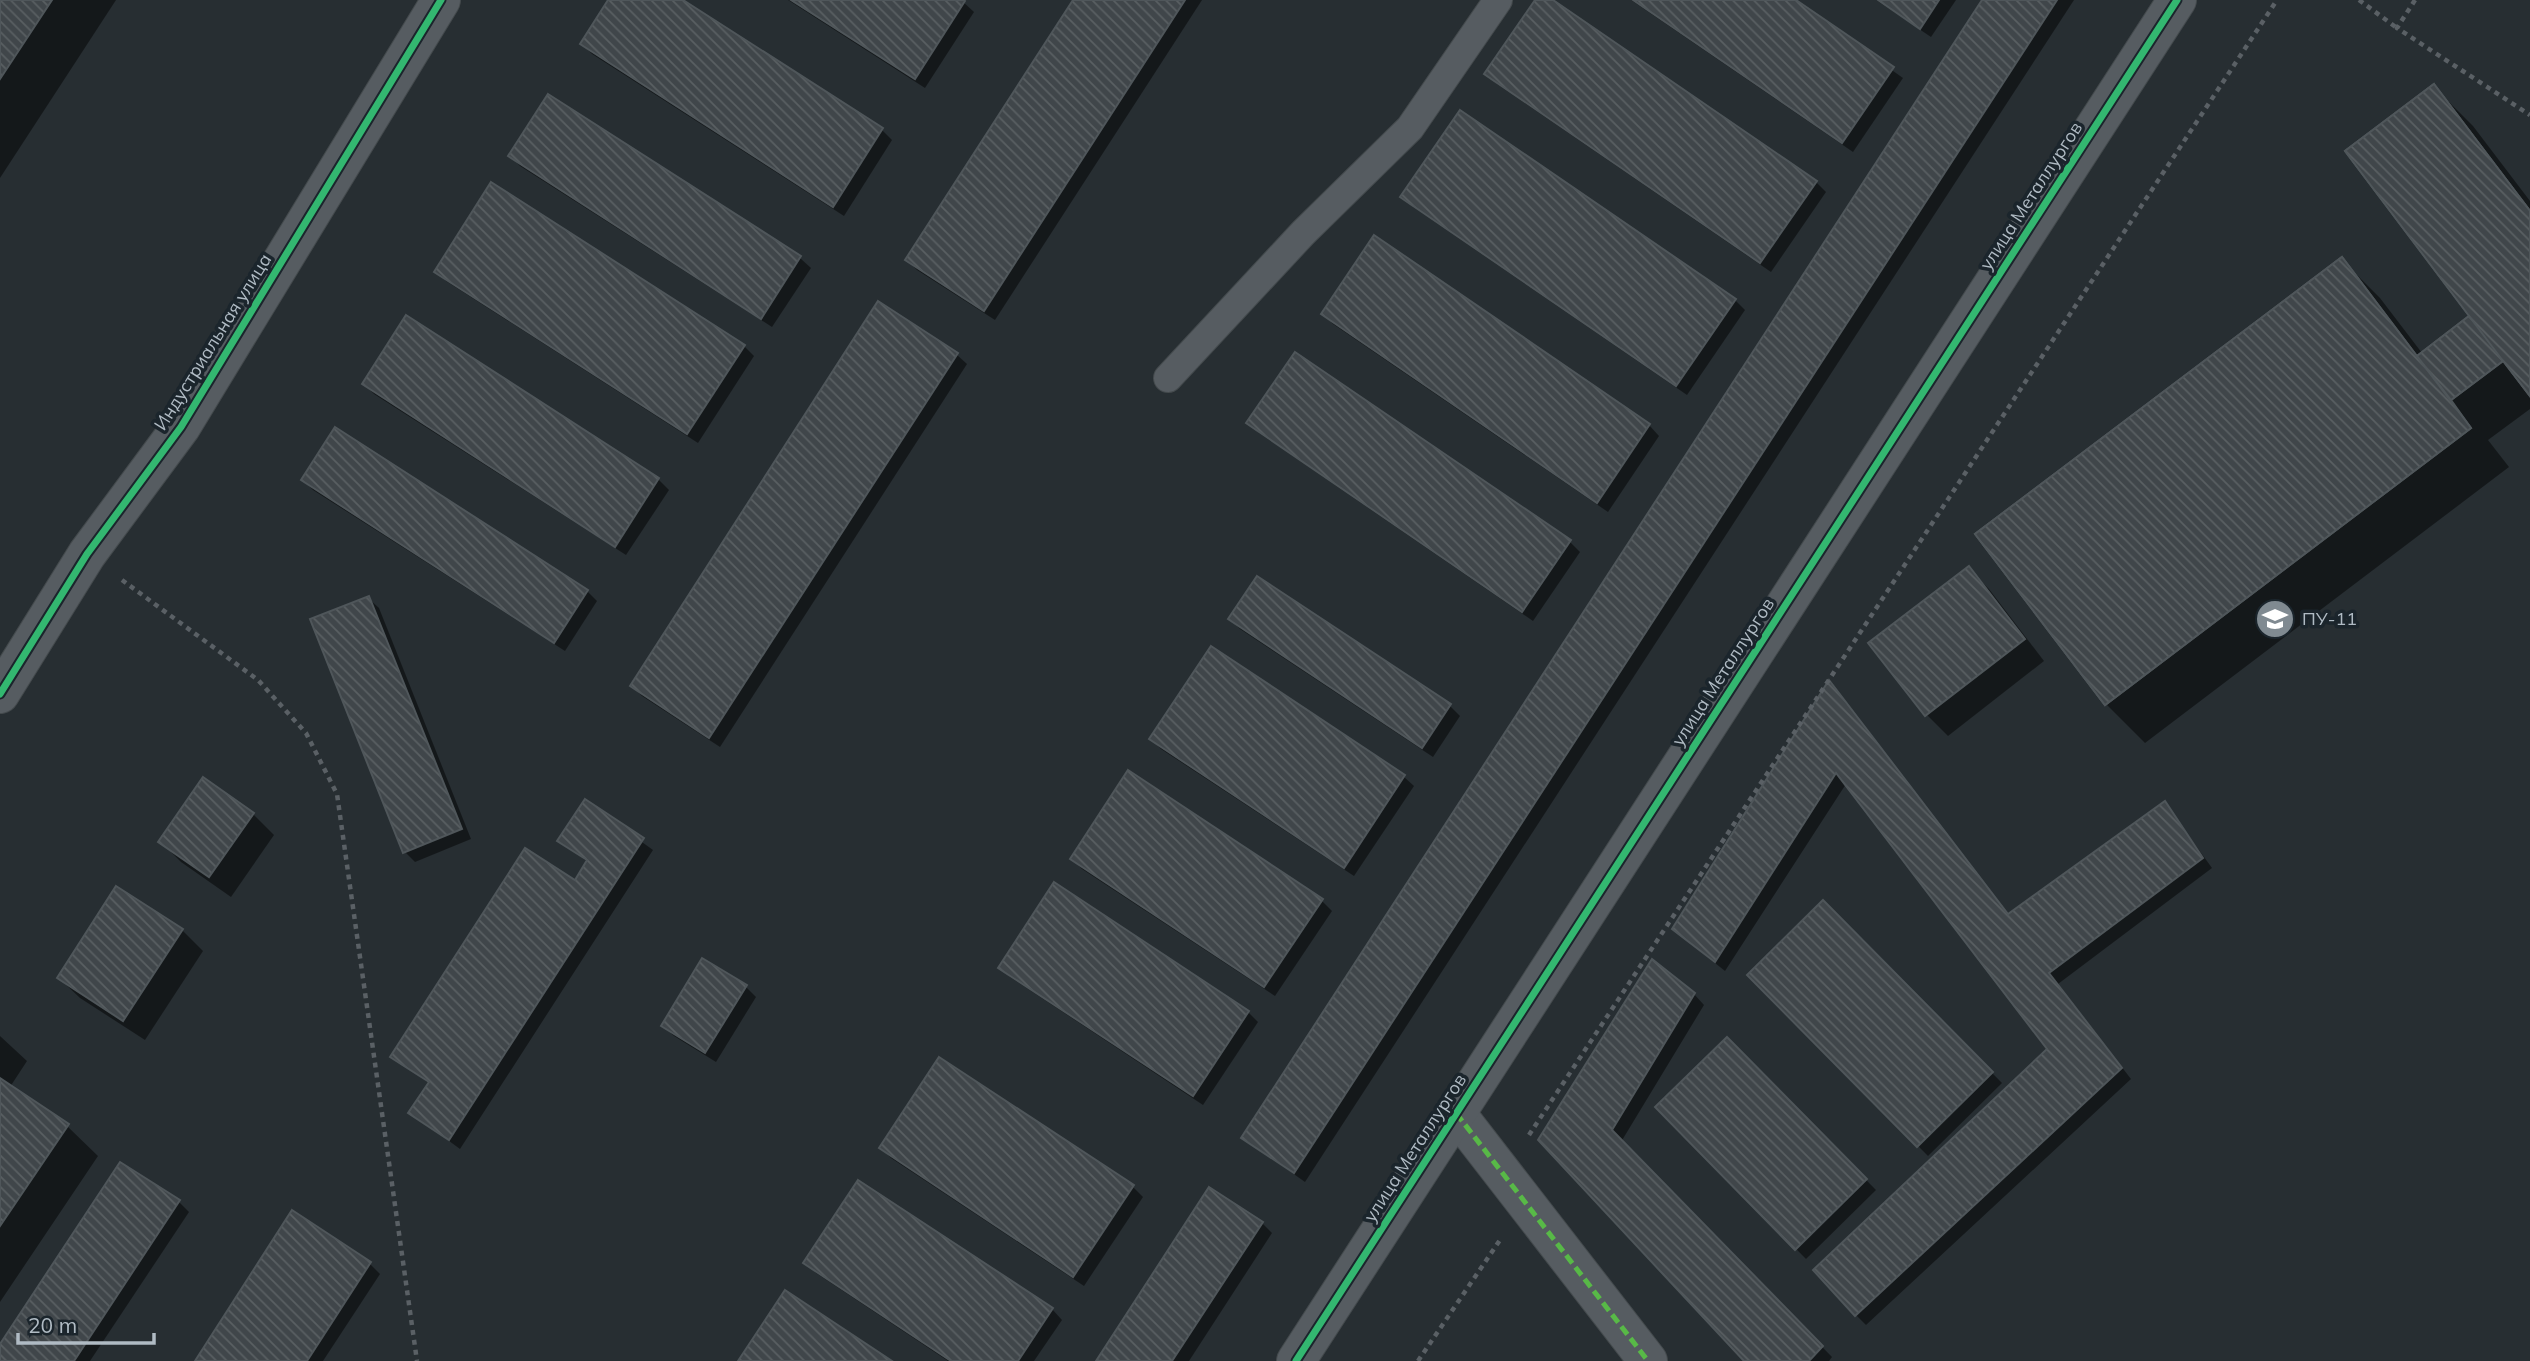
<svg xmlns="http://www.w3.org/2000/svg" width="2530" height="1361" viewBox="0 0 2530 1361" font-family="Mulish,sans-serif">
<defs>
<pattern id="building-back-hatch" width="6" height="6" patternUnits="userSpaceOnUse" patternTransform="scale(1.75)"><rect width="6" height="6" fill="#40464a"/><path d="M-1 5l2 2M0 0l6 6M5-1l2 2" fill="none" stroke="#595f62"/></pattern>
</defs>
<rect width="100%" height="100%" fill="#272e32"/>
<g fill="#0007">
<path d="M0,0H116L0,178Z"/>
<path d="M610,0H680L882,130L892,140L844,216L592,54L582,44Z"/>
<path d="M788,0H961L974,12L925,88Z"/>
<path d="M1075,0H1202L995,320L917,270L907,260Z"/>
<path d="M1537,0H1550L1816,182L1826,192L1771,272L1497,84L1486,74Z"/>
<path d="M1631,0H1793L1903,78L1853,152Z"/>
<path d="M1876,0H1956L1931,37Z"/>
<path d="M1984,0H2074L1305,1182L1243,1138Z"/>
<path d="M2434,87L2473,126L2530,201V409L2488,440L2509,467L2145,743L2106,704L2341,259L2380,298L2422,353L2472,316Z"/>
<path d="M549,96L800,258L811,268L772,327L520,166L510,156Z"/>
<path d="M1403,197L1735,300L1745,310L1687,395L1413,207Z"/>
<path d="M1375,238L1649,425L1659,436L1608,512L1333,324L1323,314Z"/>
<path d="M436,271L744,346L754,356L698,443L446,281Z"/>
<path d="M407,318L658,479L669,490L626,555L374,394L364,384Z"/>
<path d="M956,354L967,364L720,747L642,696L632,686Z"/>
<path d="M1296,354L1570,542L1580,552L1533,621L1259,433L1249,423Z"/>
<path d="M303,480L587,591L597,601L565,651L313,490Z"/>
<path d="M1968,568L1989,589L2044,661L1948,736L1927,715L1871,644Z"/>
<path d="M1257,578L1450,706L1460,716L1433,757L1240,629L1230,619Z"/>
<path d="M368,598L379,608L471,839L415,862L405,852Z"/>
<path d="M1829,683L2009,915L2165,803L2212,868L2058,984L2131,1079L1866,1325L1856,1315L2049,1050L1846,784L1725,971L1685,939Z"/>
<path d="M1151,739L1403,776L1414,786L1354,876L1161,749Z"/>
<path d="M585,801L653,850L460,1149L411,1113L430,1084L393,1057L575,882L588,862L560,841Z"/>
<path d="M253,814L274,835L231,897L181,862L160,841Z"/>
<path d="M1072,859L1322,901L1332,911L1275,996L1082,869Z"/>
<path d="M1823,902L2002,1083L1928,1156L1749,975Z"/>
<path d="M182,930L203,951L145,1040L80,998L59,978Z"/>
<path d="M1000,967L1248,1012L1258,1022L1203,1105L1010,977Z"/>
<path d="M746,987L756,997L716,1062L674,1036L663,1026Z"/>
<path d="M1694,994L1704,1005L1621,1142L1832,1357L1829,1361H1747L1540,1139Z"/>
<path d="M0,1036L27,1061L10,1087L67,1126L98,1156L0,1302Z"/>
<path d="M1727,1039L1876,1190L1806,1259L1658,1108Z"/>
<path d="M881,1148L1133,1187L1143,1197L1084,1286L891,1158Z"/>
<path d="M179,1202L189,1212L90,1361H0V1348Z"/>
<path d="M1262,1223L1272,1233L1189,1361H1098Z"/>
<path d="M806,1262L1052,1309L1062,1320L1034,1361H948L816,1273Z"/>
<path d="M370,1264L380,1274L323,1361H197Z"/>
</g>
<g fill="url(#building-back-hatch)" stroke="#4f565a" stroke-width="2">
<path d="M0,0H52L0,79Z"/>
<path d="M608,0H683L883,128L833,207L580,44Z"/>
<path d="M791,0H964L965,1L915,79Z"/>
<path d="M1073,0H1185L984,311L905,260Z"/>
<path d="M1535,0H1553L1817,181L1760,263L1484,74Z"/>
<path d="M1633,0H1796L1894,67L1842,143Z"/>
<path d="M1878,0H1939L1920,29Z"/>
<path d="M1982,0H2057L1294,1173L1241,1138Z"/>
<path d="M2434,84L2530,211V396L2345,151Z"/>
<path d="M2434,84L2530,211V396L2503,361L2451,400L2471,428L2105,705L1975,534L2342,257L2417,356L2469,316L2345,151Z"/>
<path d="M548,94L801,256L761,319L508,156Z"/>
<path d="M1460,110L1736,299L1676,386L1400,197Z"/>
<path d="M491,182L745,345L687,434L434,272Z"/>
<path d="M1374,235L1650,424L1597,503L1321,314Z"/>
<path d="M2342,257L2471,428L2105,705L1975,534Z"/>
<path d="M878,301L958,353L709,738L630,686Z"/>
<path d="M406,315L659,478L615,547L362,384Z"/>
<path d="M2469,316L2503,361L2451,400L2417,356Z"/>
<path d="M1295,352L1571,540L1522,612L1246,423Z"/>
<path d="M335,427L588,590L554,643L301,480Z"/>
<path d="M1969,566L2025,639L1925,716L1868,643Z"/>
<path d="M1257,576L1451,704L1422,748L1228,619Z"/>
<path d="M369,596L462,829L403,853L310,619Z"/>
<path d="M1211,646L1405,775L1344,868L1149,739Z"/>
<path d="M1829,680L2008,914L2165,801L2203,858L2049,973L2122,1068L1855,1316L1813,1270L2047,1049L1836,773L1715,962L1672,929Z"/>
<path d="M1128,770L1323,899L1264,987L1070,859Z"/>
<path d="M203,777L254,813L209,877L158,842Z"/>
<path d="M585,799L644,838L449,1140L408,1113L429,1082L390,1057L525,848L575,880L587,860L557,841Z"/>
<path d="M1054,882L1249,1011L1193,1096L998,968Z"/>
<path d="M116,886L183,929L123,1021L57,978Z"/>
<path d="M1823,900L1993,1072L1917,1147L1747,975Z"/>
<path d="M702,958L747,985L705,1053L661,1026Z"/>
<path d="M1652,959L1695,993L1612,1130L1823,1346L1809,1361H1744L1538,1140Z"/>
<path d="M1727,1037L1867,1179L1795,1250L1655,1107Z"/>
<path d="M939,1057L1134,1185L1073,1277L879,1148Z"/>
<path d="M0,1078L69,1124L0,1226Z"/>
<path d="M120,1162L180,1200L74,1361H0V1344Z"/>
<path d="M858,1180L1053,1308L1018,1361H951L803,1263Z"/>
<path d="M1209,1187L1263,1222L1172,1361H1096Z"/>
<path d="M292,1210L371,1262L307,1361H195Z"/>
<path d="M785,1290L892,1361H738Z"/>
</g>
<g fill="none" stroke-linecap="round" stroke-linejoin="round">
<defs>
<path id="service" d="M1168,378L1303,233L1410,128L1498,0"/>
<path id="minor" d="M1456,1113L1648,1361"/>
<g id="tertiary">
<path d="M0,694L87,554L181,427L441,0"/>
<path d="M1296,1361L2177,0"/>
</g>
</defs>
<use href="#service" stroke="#444a4d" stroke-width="30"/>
<use href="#minor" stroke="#444a4d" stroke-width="40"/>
<use href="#tertiary" stroke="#444a4d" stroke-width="40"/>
<g stroke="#5a6065" stroke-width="4.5" stroke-dasharray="5 5" stroke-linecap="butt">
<path d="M2359,0L2397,28"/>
<path d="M2415,0L2397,28L2530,115"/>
<path d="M122,580L258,680L306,733L337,794L417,1361"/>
<path d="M1529,1135L2277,0"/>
<path d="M1418,1361L1500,1240"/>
</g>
<use href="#service" stroke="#565c61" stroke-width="28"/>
<use href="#minor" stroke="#565c61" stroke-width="38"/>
<use href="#tertiary" stroke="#565c61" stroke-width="38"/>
<path stroke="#58b947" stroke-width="5" stroke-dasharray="10 5" stroke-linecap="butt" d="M1456,1113L1648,1361"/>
<defs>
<g id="cycleway">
<path d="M0,694L87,554L181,427L441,0"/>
<path d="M1296,1361L2177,0"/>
</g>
</defs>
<use href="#cycleway" stroke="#1b252c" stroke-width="11"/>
<use href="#cycleway" stroke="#33b770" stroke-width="7"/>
</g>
<defs>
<symbol id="university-disc" viewBox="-11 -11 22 22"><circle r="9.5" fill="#808a91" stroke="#1b252c"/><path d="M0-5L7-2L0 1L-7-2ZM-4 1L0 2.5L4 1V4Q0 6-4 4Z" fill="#fff"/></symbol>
</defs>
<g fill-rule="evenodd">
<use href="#university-disc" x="2253" y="597" width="44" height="44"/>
</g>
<g text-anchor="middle" stroke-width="7" stroke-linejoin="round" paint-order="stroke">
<g font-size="18" fill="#b0bbc4" stroke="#1b252c">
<text transform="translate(2031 196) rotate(-57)" y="6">улица Металлургов</text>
<text transform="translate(213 342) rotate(-58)" y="6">Индустриальная улица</text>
<text transform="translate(1723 672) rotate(-57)" y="6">улица Металлургов</text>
<text transform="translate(1415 1148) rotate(-57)" y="6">улица Металлургов</text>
</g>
<g font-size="18" fill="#b0bbc4" stroke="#1b252c" text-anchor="start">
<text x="2302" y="625">ПУ-11</text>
</g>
</g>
<path d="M18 1333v10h136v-10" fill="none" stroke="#b0bbc4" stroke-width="3.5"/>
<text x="28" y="1333" font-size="21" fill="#b0bbc4" stroke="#1b252c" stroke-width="5" paint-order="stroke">20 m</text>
</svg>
